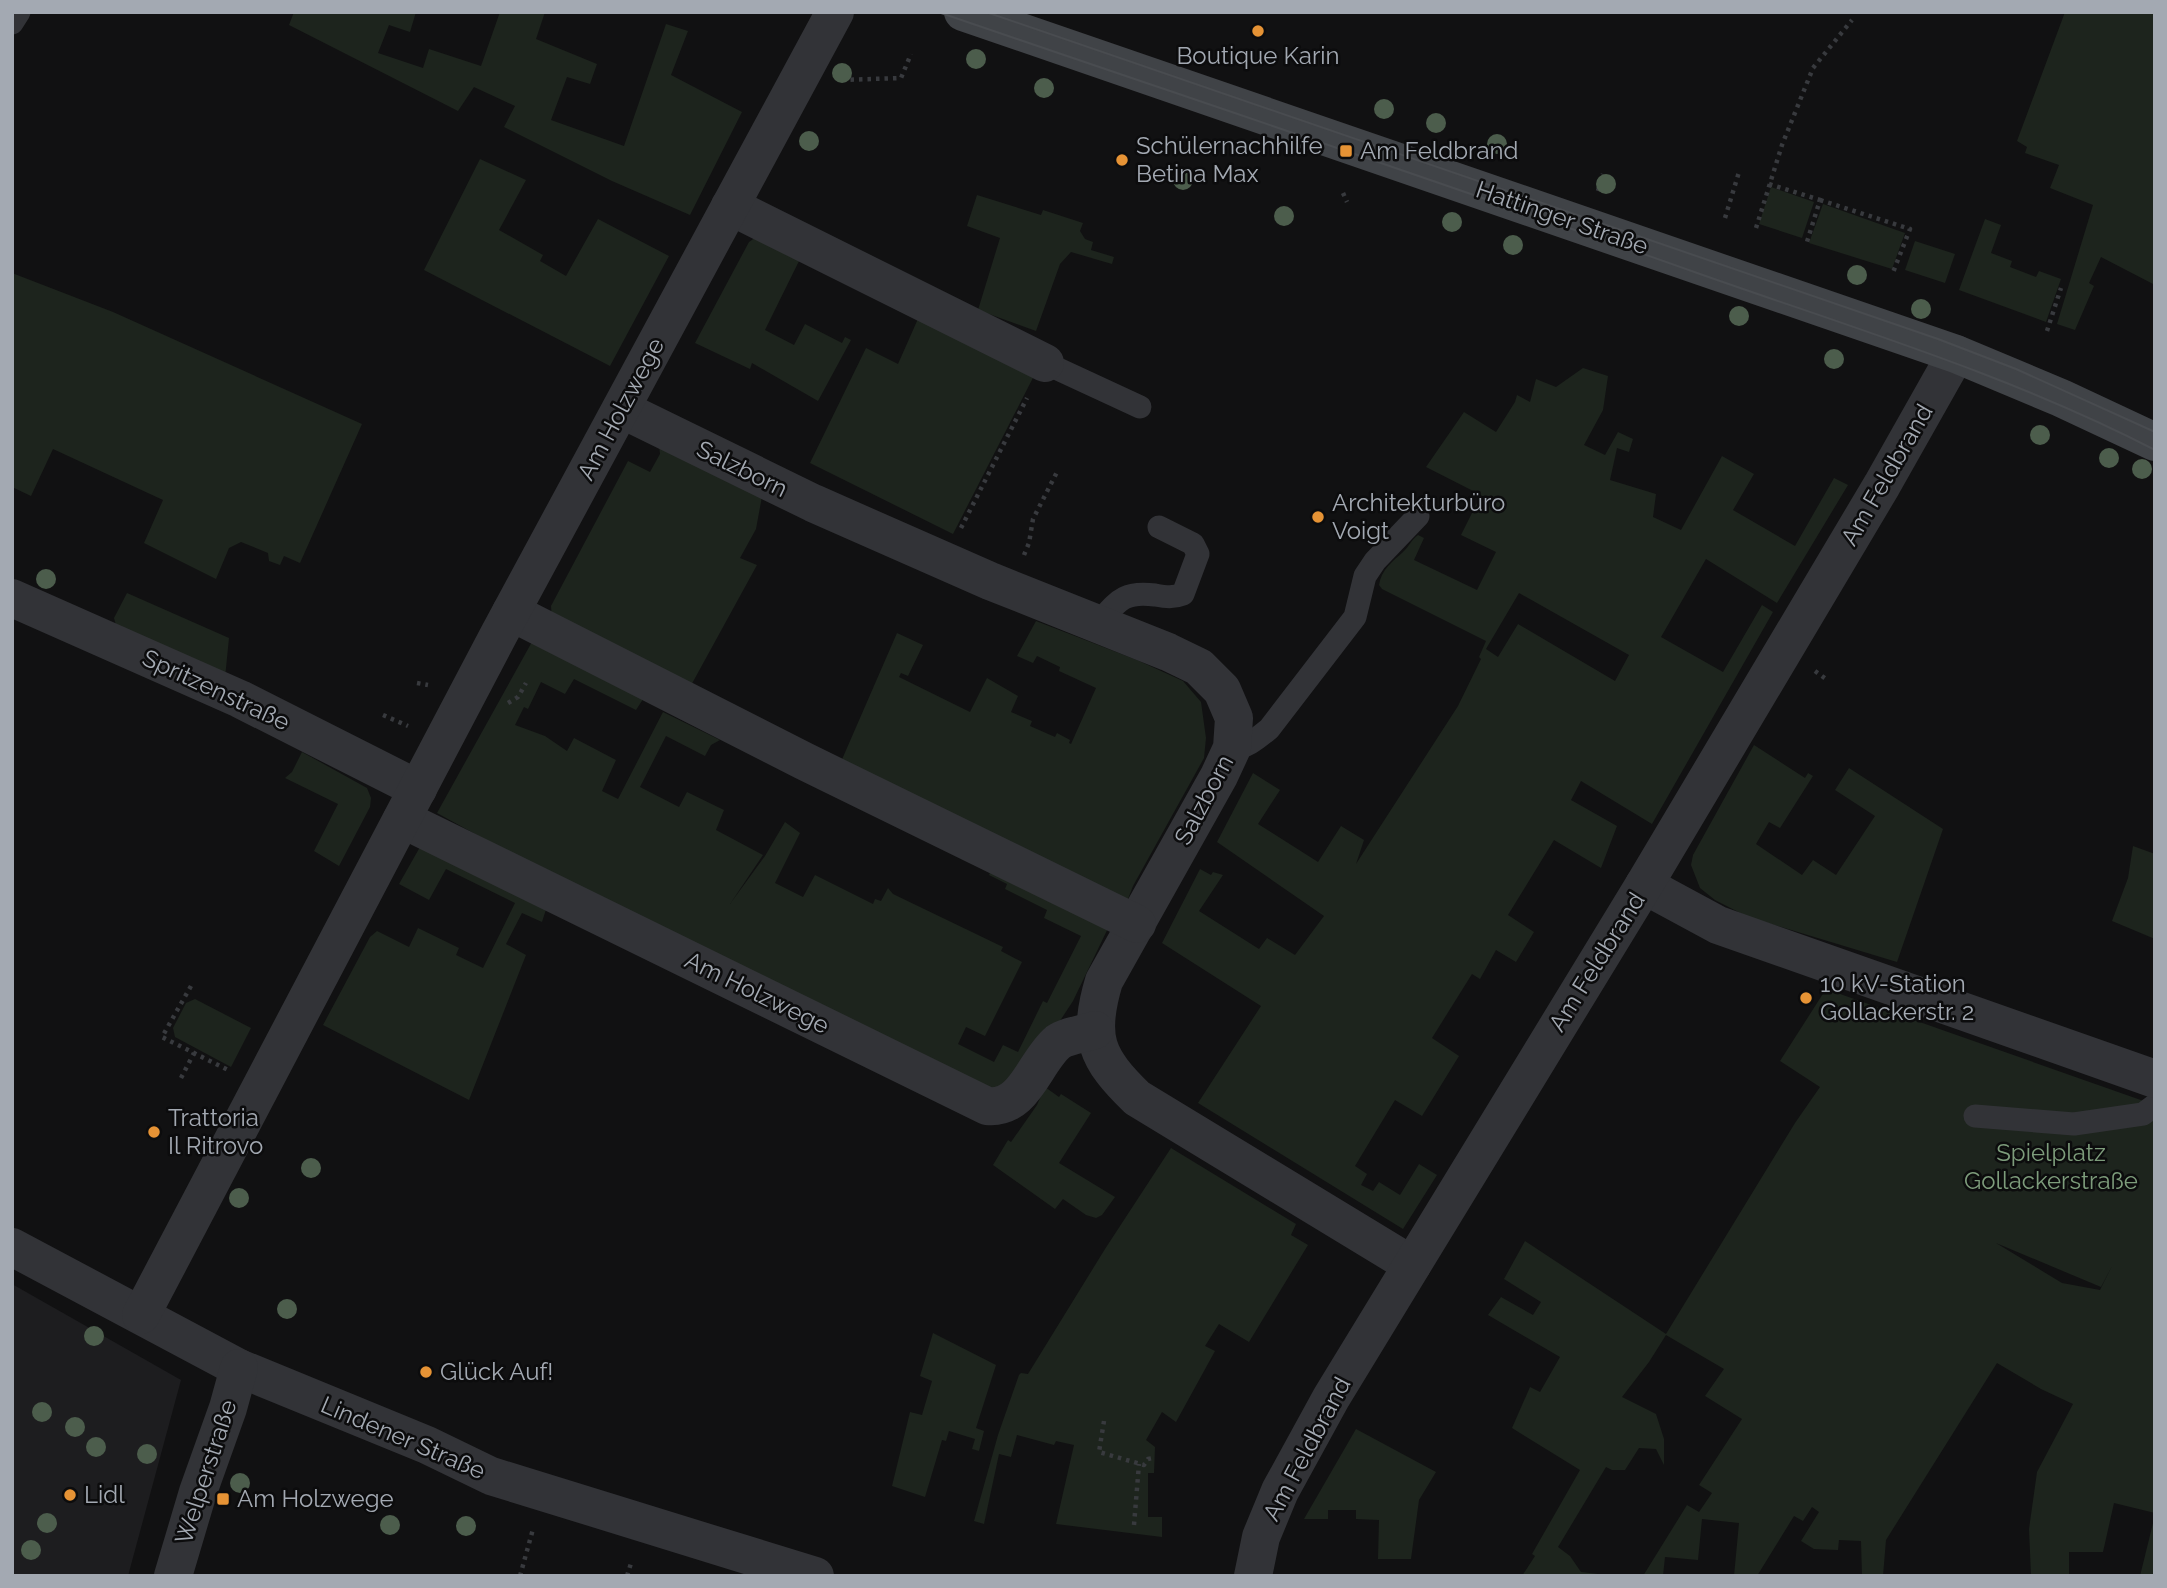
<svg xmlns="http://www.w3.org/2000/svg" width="2167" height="1588" viewBox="0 0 2167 1588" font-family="Raleway,sans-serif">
<rect width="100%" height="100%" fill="#111112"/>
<path fill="#1d1d1f" d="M12,1284L181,1380L128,1576H12Z"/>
<g fill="#1d241d" fill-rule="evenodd">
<path d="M294,12H416L410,32L389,25L378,53L423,68L429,49L481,66L500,12H545L536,39L597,64L590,84L567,77L551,120L624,146L666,24L688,31L671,75L742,112L690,215L612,181L504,127L515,106L474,87L458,111L289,25Z"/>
<path d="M2065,12H2155V285L2101,257L2089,283L2094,286L2075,330L2057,324L2093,205L2050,188L2059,165L2025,153L2027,147L2017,141Z"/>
<path d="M480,159L526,180L499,230L543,255L540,261L566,276L598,219L669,256L610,366L424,270Z"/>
<path d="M1771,187L1814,202L1802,238L1759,224Z"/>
<path d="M977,195L1041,215L1043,210L1083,223L1080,231L1085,239L1093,242L1091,250L1114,257L1112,264L1071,252L1060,264L1036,331L978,310L1000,238L967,226Z"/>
<path d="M1823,204L1905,233L1892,269L1809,243Z"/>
<path d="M1985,219L2001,225L1991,253L2012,261L2010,267L2036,277L2039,271L2061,279L2046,322L1959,290Z"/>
<path d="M756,237L801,257L765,330L794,345L805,324L842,343L845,337L851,340L818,401L752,363L750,369L695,343L749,242Z"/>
<path d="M1915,241L1955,254L1945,283L1905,270Z"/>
<path d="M12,273L113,312L362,424L300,563L284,556L280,565L269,561L268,553L241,542L229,548L216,579L144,543L163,500L53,449L31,496L12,487Z"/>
<path d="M921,312L1037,370L953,534L810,463L866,348L898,364Z"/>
<path d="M1583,368L1608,376L1603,410L1584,445L1605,455L1618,432L1633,439L1629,452L1617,448L1610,480L1656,494L1653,517L1681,530L1722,456L1754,474L1733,510L1795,546L1834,478L1848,485L1777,603L1706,559L1661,637L1723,672L1762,605L1773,612L1652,824L1581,781L1571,800L1617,826L1601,868L1554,840L1508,915L1534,932L1516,962L1496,950L1480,979L1472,974L1432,1038L1459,1056L1422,1116L1395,1100L1355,1166L1367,1174L1361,1185L1373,1191L1379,1182L1400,1195L1419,1164L1437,1175L1403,1229L1198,1103L1261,1006L1162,943L1200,869L1211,875L1213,872L1223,875L1199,911L1259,949L1267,938L1295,955L1324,916L1217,842L1253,773L1280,790L1258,824L1318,862L1341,826L1364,840L1356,864L1458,706L1481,659L1479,657L1486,641L1382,589L1379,585C1381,570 1393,561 1403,552C1409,547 1410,541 1418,535L1424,538L1414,560L1477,590L1496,552L1461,535L1481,495L1426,467L1464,412L1496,432L1515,402L1517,395L1530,402L1536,379L1556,387ZM1519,593L1629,655L1615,681L1518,624L1498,657L1486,649Z"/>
<path d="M659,446L763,491L756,529L740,558L757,565L689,689L552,621L551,606L628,461L650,472L660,454Z"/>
<path d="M127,593L229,638L225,678L117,629L114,618Z"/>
<path d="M1036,621L1137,660L1183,681L1201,702L1206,738L1204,758L1133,886L1126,904L840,764L897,633L923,645L908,676L901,673L899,677L970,712L987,678L1018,696L1011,712L1032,721L1030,726L1055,737L1057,733L1070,740L1069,743L1071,744L1096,688L1059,671L1060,667L1037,656L1033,663L1017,656Z"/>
<path d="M533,640L647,693L636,710L574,679L565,694L541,682L528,709L524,707L515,725L545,736L567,751L574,738L616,760L602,791L618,799L663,712L720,740L711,745L705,756L666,736L640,787L679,807L687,792L724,810L716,830L763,855L730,904L765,856L785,822L800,833L775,883L803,897L815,875L873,904L875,899L881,901L888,888L893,894L1003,947L1001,951L1022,962L985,1036L966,1027L958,1044L994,1062L1003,1045L1018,1052L1043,1001L1047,1003L1081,936L1044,918L1047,910L1005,889L1007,884L989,875L994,863L1111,922L1073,1001L1033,1062L1007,1087L982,1089L586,895L437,813Z"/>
<path d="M1754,745L1805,778L1808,773L1813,776L1780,828L1769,822L1756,844L1802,875L1813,860L1836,875L1875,816L1835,790L1849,768L1943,829L1897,962L1748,917L1715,900L1700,888L1691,865L1693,855Z"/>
<path d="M302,752L367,788L371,798L370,807L339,866L314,851L338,804L285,778L292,772Z"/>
<path d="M2133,846L2155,854V939L2112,921L2128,878Z"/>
<path d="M420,847L549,900L542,922L522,913L506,944L526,955L469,1100L323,1025L370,937L377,931L409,947L418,928L459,948L456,955L483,968L515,903L446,869L429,900L399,884Z"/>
<path d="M1826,989L2155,1105V1513L2114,1503L2103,1552H2069V1575H2031L2029,1529L2037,1472L2073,1404L2041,1389L1997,1363L1886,1540L1883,1576H1862L1861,1541L1839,1540L1838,1550L1814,1549L1801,1541L1819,1512L1812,1507L1803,1521L1794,1516L1757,1576H1734L1739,1523L1702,1519L1698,1560L1665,1557L1663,1576H1643L1687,1505L1699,1512L1712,1493L1699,1485L1742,1419L1705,1396L1724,1369L1666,1335L1649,1362L1622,1397L1656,1414L1664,1439V1465L1656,1449L1639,1448L1625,1470H1612L1606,1467L1558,1547L1570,1556L1581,1572L1615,1576H1522L1535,1556L1532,1554L1580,1470L1512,1428L1530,1387L1540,1392L1560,1357L1488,1315L1501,1297L1533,1315L1541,1302L1504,1279L1525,1241L1666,1334L1795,1123L1820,1087L1780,1061ZM1996,1243L2101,1287L2112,1266L2100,1290L2062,1283Z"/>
<path d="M195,999L251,1028L231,1067L175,1037L173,1028L186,1003Z"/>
<path d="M1045,1087L1059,1097L1061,1094L1091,1113L1059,1163L1115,1197L1102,1215L1096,1218L1086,1215L1063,1199L1055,1209L993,1165L1008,1140L1011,1142L1037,1105Z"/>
<path d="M1171,1148L1296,1224L1291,1235L1308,1245L1249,1342L1219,1324L1205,1346L1215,1351L1176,1422L1162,1412L1146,1440L1155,1447L1154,1473H1148V1517H1162V1537L1056,1524L1074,1445L1056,1441L1054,1445L1017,1435L1011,1457L999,1454L984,1524L974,1521L998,1435L1019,1375L1021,1373L1028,1374L1105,1249Z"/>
<path d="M933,1333L996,1365L976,1428L984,1431L979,1451L972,1449L975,1439L949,1431L946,1441L942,1440L925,1497L892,1486L910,1412L922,1415L932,1381L920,1376Z"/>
<path d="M1356,1429L1436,1472L1419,1500L1411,1559H1378L1379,1520L1356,1519V1510H1328V1519H1304Z"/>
<path d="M2155,1515V1576H2140Z"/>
</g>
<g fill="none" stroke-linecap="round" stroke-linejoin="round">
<g stroke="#383a3e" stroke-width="4.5" stroke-dasharray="3.5 5" stroke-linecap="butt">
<path d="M842,80L901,78L911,54"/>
<path d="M1177,148L1183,138"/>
<path d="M1769,184L1820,200L1806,245"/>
<path d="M1598,191L1603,174"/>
<path d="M1343,193L1347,202"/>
<path d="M1820,200L1910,229L1892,275"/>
<path d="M1725,218L1739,172"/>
<path d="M1756,228L1782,145L1813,68L1852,20"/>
<path d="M2047,331L2061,288"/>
<path d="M961,528L1027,398"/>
<path d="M1024,555L1029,543L1033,519L1057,472"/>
<path d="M1815,671L1826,679"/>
<path d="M417,683L428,685"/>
<path d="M508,703L518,697L526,683"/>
<path d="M383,715L408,726"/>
<path d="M191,986L162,1037L228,1070"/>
<path d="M181,1078L194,1053"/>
<path d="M1104,1421L1099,1452L1144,1465L1148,1459L1153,1458"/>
<path d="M1134,1525L1139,1464"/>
<path d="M520,1576L533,1529"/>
<path d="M627,1576L632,1560"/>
</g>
<g stroke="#323337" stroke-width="23">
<path d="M12,23L19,12"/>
<path d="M1045,363L1140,407"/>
<path d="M1098,623C1118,601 1123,591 1155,595C1166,597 1173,598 1183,594L1198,554L1193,544L1159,527"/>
<path d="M1232,748C1246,749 1259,737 1269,729L1355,617L1365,576L1375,561L1418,516"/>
<path d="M1975,1116L2074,1124L2143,1114L2155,1105"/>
</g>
<g stroke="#323337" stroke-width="38">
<path d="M730,206L1045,363"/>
<path d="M621,409L813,503L990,581L1168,652L1199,667L1222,690L1234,718L1232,748L1219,776L1104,981C1087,1038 1096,1058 1137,1098L1412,1265"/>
<path d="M12,598L240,699L418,789"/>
<path d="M511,612L804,761L1137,924"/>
<path d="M402,819L987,1106C1025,1110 1034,1062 1058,1042C1066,1036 1084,1034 1095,1030"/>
<path d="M1644,885L1718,925L2155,1079"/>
<path d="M12,1247L239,1368L427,1445L491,1476L815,1576"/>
<path d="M141,1315L498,636L835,12"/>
<path d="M173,1576L198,1492L228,1408L239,1368"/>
<path d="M1253,1576L1261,1537L1280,1491L1331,1398L1644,885L1882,485L1956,354"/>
</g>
<path stroke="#404347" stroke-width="38" d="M963,12L1956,354L2061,398L2155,442"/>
<g stroke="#494c50" stroke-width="2">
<path d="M938,12C1192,99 1447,184 1700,274C1853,328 2010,375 2155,450"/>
<path d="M986,12L1938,339L2016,369L2155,432"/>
</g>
</g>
<g fill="#4c5d4c">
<circle cx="976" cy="59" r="10"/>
<circle cx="842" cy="73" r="10"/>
<circle cx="1044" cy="88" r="10"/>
<circle cx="1384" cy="109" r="10"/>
<circle cx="1436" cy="123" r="10"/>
<circle cx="809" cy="141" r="10"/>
<circle cx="1497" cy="144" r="10"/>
<circle cx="1183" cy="180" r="10"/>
<circle cx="1606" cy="184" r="10"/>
<circle cx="1284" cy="216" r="10"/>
<circle cx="1452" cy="222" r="10"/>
<circle cx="1513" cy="245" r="10"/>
<circle cx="1857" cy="275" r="10"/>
<circle cx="1921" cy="309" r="10"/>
<circle cx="1739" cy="316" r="10"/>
<circle cx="1834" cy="359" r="10"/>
<circle cx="2040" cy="435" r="10"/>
<circle cx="2109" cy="458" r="10"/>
<circle cx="2142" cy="469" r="10"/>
<circle cx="46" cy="579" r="10"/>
<circle cx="311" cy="1168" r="10"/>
<circle cx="239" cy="1198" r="10"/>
<circle cx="287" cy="1309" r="10"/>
<circle cx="94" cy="1336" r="10"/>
<circle cx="42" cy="1412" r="10"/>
<circle cx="75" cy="1427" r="10"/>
<circle cx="96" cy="1447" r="10"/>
<circle cx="147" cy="1454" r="10"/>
<circle cx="240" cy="1483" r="10"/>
<circle cx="47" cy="1523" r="10"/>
<circle cx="390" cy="1525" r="10"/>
<circle cx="466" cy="1526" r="10"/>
<circle cx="31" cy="1550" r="10"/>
</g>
<g fill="#e69335" stroke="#0c0c0d" stroke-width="2.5">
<circle cx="1258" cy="31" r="7"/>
<rect x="1339" y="144" width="14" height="14" rx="3.5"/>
<circle cx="1122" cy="160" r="7"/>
<circle cx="1318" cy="517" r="7"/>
<circle cx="1806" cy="998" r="7"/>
<circle cx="154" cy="1132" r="7"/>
<circle cx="426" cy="1372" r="7"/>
<circle cx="70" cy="1495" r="7"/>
<rect x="216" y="1492" width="14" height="14" rx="3.5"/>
</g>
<g text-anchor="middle" stroke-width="5" stroke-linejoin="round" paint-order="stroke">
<g font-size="24" fill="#a3a9b2" stroke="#0c0c0d" text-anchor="start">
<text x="1258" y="64" text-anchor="middle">Boutique Karin</text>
<text x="1136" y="154">Schülernachhilfe<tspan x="1136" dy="28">Betina Max</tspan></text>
<text x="1360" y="159">Am Feldbrand</text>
<text x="1332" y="511">Architekturbüro<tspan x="1332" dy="28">Voigt</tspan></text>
<text x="1820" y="992">10 kV-Station<tspan x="1820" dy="28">Gollackerstr. 2</tspan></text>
<text x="168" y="1126">Trattoria<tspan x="168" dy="28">Il Ritrovo</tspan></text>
<text x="440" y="1380">Glück Auf!</text>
<text x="84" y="1503">Lidl</text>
<text x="237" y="1507">Am Holzwege</text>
</g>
<g font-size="24" fill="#a3a9b2" stroke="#0c0c0d">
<text transform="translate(1562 218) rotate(19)" y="8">Hattinger Straße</text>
<text transform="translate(621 409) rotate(-62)" y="8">Am Holzwege</text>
<text transform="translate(742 469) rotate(26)" y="8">Salzborn</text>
<text transform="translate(1887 475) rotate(-60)" y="8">Am Feldbrand</text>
<text transform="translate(216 690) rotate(25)" y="8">Spritzenstraße</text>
<text transform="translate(1204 800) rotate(-62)" y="8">Salzborn</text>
<text transform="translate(1597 962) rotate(-58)" y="8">Am Feldbrand</text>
<text transform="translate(757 993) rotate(26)" y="8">Am Holzwege</text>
<text transform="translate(403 1438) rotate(23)" y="8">Lindener Straße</text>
<text transform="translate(1307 1449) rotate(-62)" y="8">Am Feldbrand</text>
<text transform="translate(206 1472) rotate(-72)" y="8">Welperstraße</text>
</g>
<g font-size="24" fill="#7d9c7b" stroke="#0c0c0d">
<text x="2051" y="1161">Spielplatz<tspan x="2051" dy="28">Gollackerstraße</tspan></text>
</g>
</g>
<rect width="2167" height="1588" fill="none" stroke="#a3a9b2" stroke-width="28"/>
</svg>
